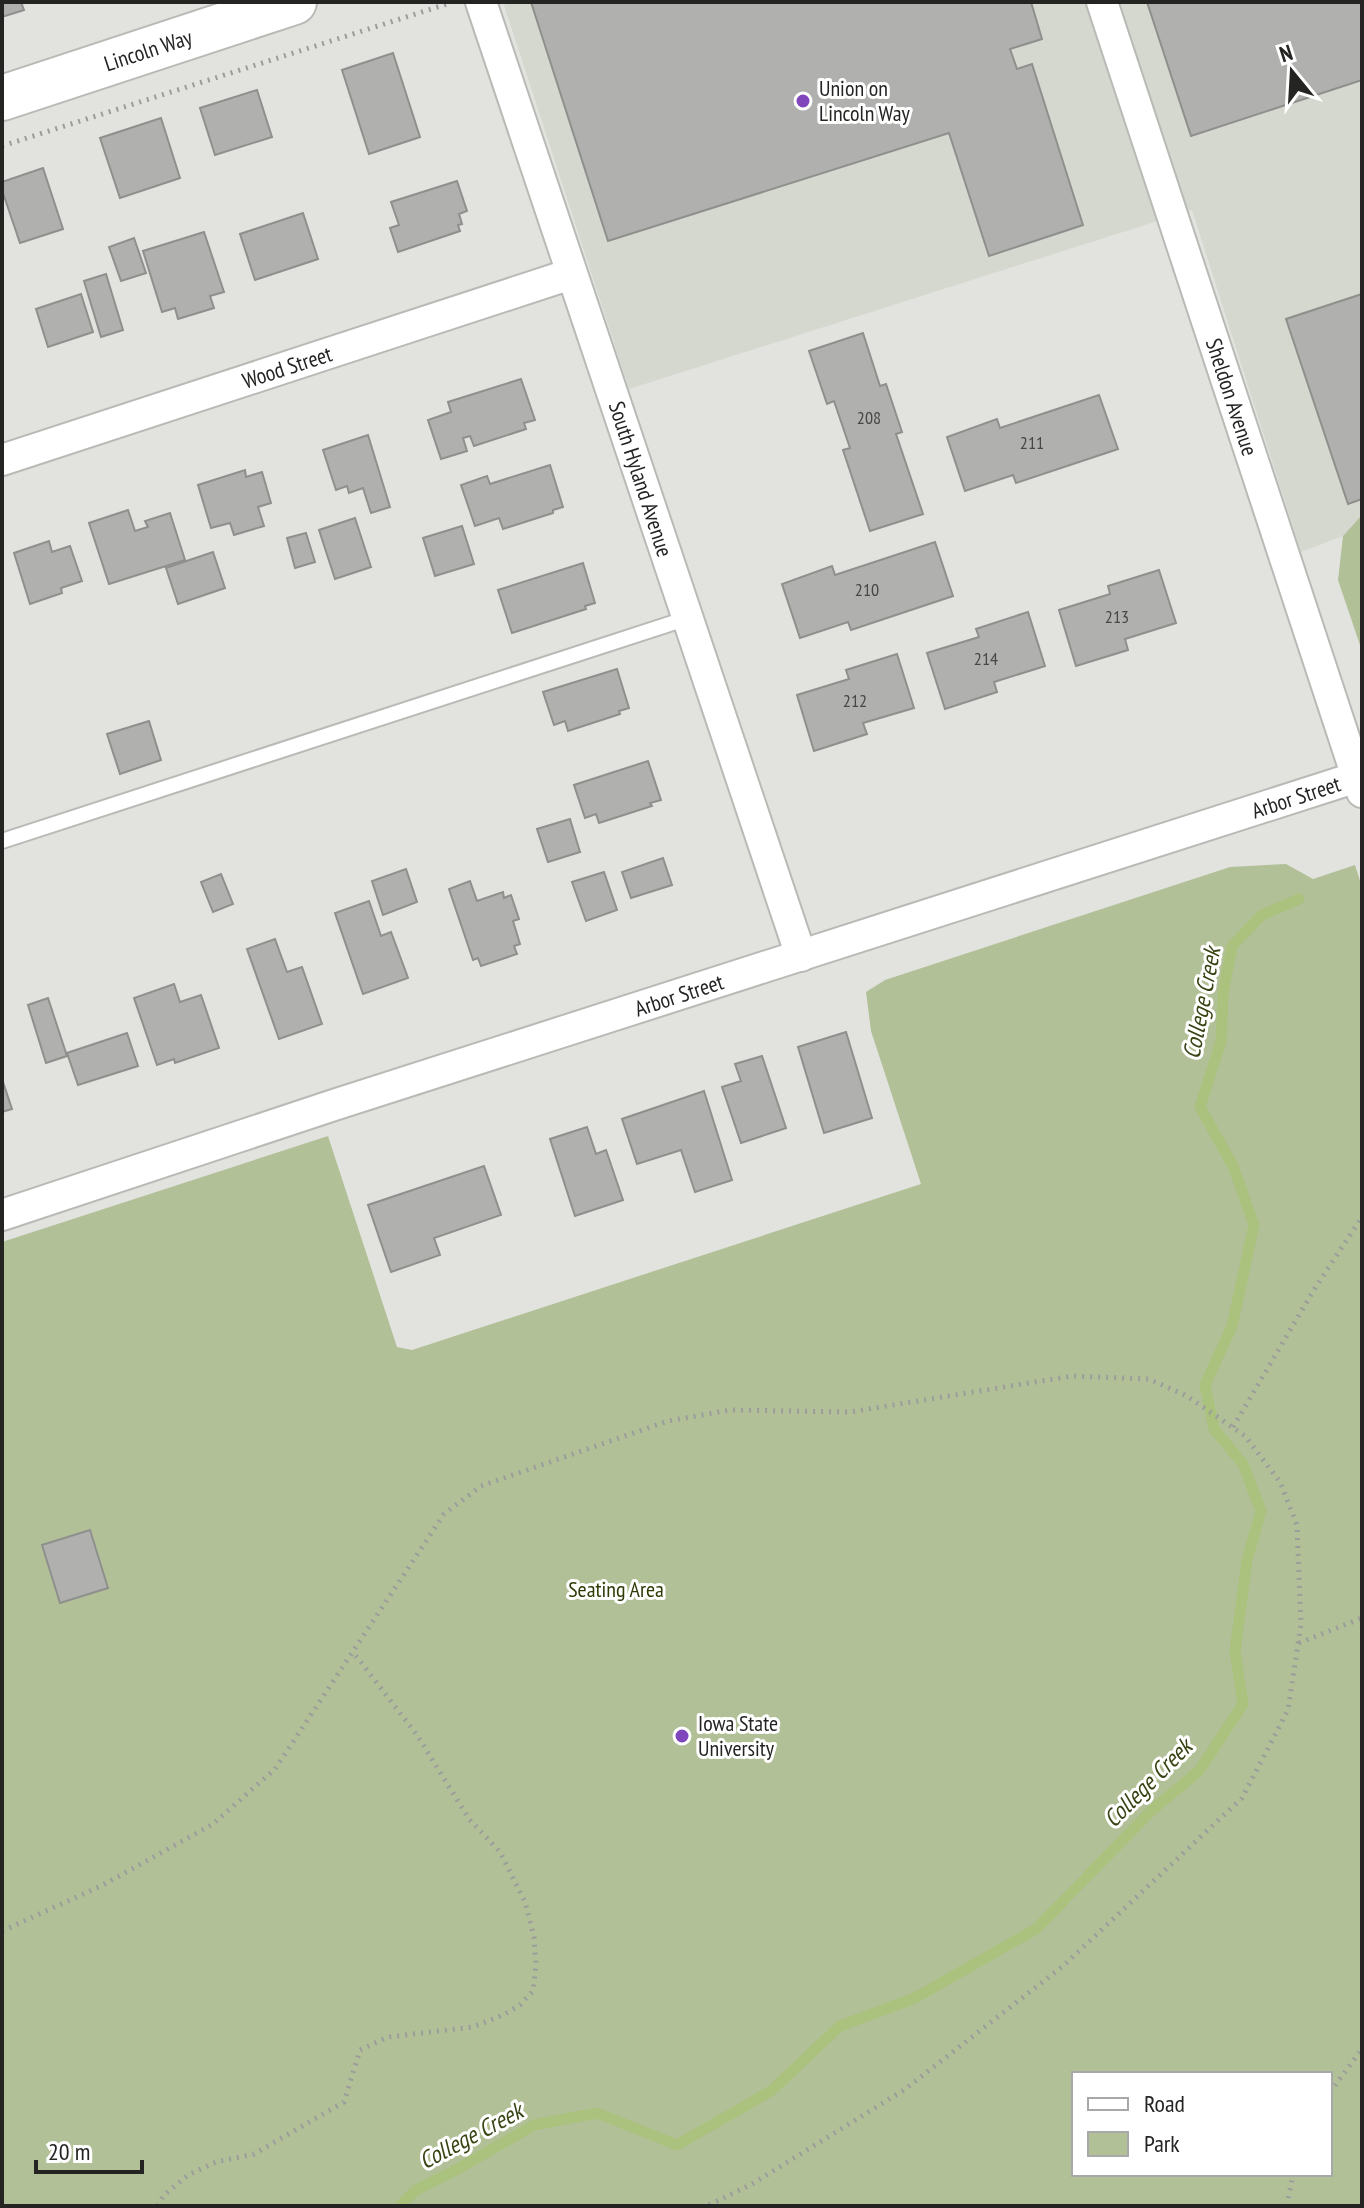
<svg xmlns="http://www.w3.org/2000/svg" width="1364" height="2208" viewBox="0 0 1364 2208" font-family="'PT Sans Narrow',sans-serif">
<rect width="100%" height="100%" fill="#e2e3df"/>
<path fill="#d4d8ce" d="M503,2H1362V515L1343,536L1301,552L1192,210L629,389Z"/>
<g fill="#b2c098" fill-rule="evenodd">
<path d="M1362,515V651L1338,580L1343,536Z"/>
<path d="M1286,864L1313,879L1355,865L1362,887V2206H2V1242L328,1136L397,1347L412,1350L921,1184L871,1031L866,992L885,980L1230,867ZM1074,2074H1330V2174H1074Z"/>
</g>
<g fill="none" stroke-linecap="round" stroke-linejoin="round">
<path stroke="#abc17e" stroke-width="11" d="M400,2206L416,2190L458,2169L534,2125L597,2113L677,2145L771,2091L840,2026L915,1998L1036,1929L1152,1810L1199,1771L1243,1704L1235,1651L1247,1560L1261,1511L1243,1464L1214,1429L1205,1385L1232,1326L1254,1225L1233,1166L1200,1107L1221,1041L1223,994L1232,946L1262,915L1299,899"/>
</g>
<g fill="#b0b1ae" stroke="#8f908d" stroke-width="2">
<path d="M2,2H21L24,10L2,17Z"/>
<path d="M531,2H1031L1042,39L1010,49L1017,69L1032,64L1083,225L989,256L949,133L608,241Z"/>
<path d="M1147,2H1362V80L1191,136Z"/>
<path d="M393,53L420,137L369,154L342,70Z"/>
<path d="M257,90L272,137L215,155L200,108Z"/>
<path d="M161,118L180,178L120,198L100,138Z"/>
<path d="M43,168L63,229L20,243L2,190V182Z"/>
<path d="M457,181L467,211L459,214L462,224L458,225L460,231L398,252L390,228L399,225L391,202Z"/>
<path d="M303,213L318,259L255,280L240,234Z"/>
<path d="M204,232L224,292L210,296L214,308L178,319L175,308L162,312L143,251Z"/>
<path d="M134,238L146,273L121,281L109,247Z"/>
<path d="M106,274L123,330L101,337L84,281Z"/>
<path d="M81,294L93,332L48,347L36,309Z"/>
<path d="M1362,294V499L1348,504L1286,319Z"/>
<path d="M863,333L880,386L886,384L902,432L896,434L923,514L870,531L843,450L850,448L834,401L827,404L809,351Z"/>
<path d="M521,379L535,420L524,423L526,429L474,446L470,436L463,438L467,451L441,459L428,420L451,412L448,402Z"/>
<path d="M1099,395L1118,449L1016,483L1013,475L965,491L947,437L997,419L1000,428Z"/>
<path d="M368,435L390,507L371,513L363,488L349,493L347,486L336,490L323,450Z"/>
<path d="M550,465L563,507L553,510V513L503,529L499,518L475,526L461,485L487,476L490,484Z"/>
<path d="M245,470L246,477L262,472L271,503L258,507L264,526L234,535L230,523L211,528L198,485Z"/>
<path d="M128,510L135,531L148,527L145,521L170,513L185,560L109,584L89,523Z"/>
<path d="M355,518L371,567L335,579L319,530Z"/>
<path d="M462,526L474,564L435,576L423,538Z"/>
<path d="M306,533L315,562L295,568L287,538Z"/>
<path d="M49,541L52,552L70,546L82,581L61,588L62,593L30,604L14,553Z"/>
<path d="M935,542L953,596L851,630L848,622L800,638L782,584L832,566L835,575Z"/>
<path d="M213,552L225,588L178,604L166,568Z"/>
<path d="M583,563L595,603L585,606L586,609L512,633L498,590Z"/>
<path d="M1159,570L1176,623L1125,639L1128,650L1076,666L1059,610L1110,594L1108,586Z"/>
<path d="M1028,612L1045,666L994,682L997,692L945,709L927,653L979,637L976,629Z"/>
<path d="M897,654L914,708L863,723L867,734L814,751L797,695L849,679L846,670Z"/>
<path d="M617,669L629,708L619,711L620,714L568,731L565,721L554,725L543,692Z"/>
<path d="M149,721L161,760L120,774L107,734Z"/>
<path d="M648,761L661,800L650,803L652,806L599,823L596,814L585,818L574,785Z"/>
<path d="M570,819L580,852L548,862L537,829Z"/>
<path d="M663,858L672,885L631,898L622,872Z"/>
<path d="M406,869L417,902L383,915L372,881Z"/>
<path d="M604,872L617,910L586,921L572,882Z"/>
<path d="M221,874L233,904L213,912L201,882Z"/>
<path d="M470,881L477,901L503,892L504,898L511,895L519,919L513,921L520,944L514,946L517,954L481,966L478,958L473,960L449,889Z"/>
<path d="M369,901L381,936L391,932L408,978L363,994L335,913Z"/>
<path d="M275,939L287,972L302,967L322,1024L279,1039L247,949Z"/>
<path d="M174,984L180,1002L201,995L219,1048L175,1063L174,1059L157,1065L134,998Z"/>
<path d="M48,998L67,1056L46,1063L28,1005Z"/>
<path d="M846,1032L872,1118L824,1133L798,1047Z"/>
<path d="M127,1033L138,1066L78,1085L67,1053Z"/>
<path d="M762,1056L786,1128L741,1143L722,1087L741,1081L735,1064Z"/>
<path d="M2,1079L12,1109L2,1112Z"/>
<path d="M704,1091L732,1180L695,1192L681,1150L637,1164L622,1119Z"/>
<path d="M587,1127L596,1154L606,1150L623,1200L575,1216L550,1139Z"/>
<path d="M484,1166L501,1215L434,1238L440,1255L391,1272L368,1205Z"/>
<path d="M90,1530L108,1588L60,1603L42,1545Z"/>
</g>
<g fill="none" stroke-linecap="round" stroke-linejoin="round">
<defs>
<path id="service" d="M2,841L688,618"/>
<g id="minor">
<path d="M481,2L801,956"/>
<path d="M1102,2L1362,792"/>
<path d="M2,460L571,274"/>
<path d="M2,1215L337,1104L1357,777"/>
</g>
<path id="primary" d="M2,98L294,2"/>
</defs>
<use href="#service" stroke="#b8bab6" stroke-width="18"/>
<use href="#minor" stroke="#b8bab6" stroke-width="34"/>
<use href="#primary" stroke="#b8bab6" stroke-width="48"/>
<g stroke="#9c9d9a" stroke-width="5" stroke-dasharray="2 6" stroke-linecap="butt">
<path d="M2,146L450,3"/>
<path d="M1233,1427L1315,1288L1362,1217"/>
<path d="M1299,1643L1362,1618"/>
<path d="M2,1931L103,1885L213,1824L275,1769L444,1514L481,1486L668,1421L730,1410L850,1412L1072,1376L1149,1379L1187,1396L1245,1436L1280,1482L1297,1525L1301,1624L1288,1710L1242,1798L1063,1966L904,2090L752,2184L707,2206"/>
<path d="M1330,2092L1362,2049"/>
<path d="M158,2206L163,2196L188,2175L216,2162L254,2154L344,2102L360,2050L388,2037L473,2027L503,2015L520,2005L533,1991L536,1965L534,1937L525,1902L500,1852L469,1819L417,1735L353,1652"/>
<path d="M1287,2206L1293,2174"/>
</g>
<use href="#service" stroke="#fff" stroke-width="14"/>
<use href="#minor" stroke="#fff" stroke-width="30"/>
<use href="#primary" stroke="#fff" stroke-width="44"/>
</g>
<g fill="#8046bc" stroke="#fff" stroke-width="3">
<circle cx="803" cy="101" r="8"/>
<circle cx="682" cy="1736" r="8"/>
</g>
<g text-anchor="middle" stroke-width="6" stroke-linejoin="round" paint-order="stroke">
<g font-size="18" fill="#474846">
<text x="869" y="424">208</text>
<text x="1032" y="449">211</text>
<text x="867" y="596">210</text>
<text x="1117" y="623">213</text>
<text x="986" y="665">214</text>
<text x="855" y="707">212</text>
</g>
<g font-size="22" fill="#242523" stroke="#fff">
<text transform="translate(148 50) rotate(-18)" y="8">Lincoln Way</text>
<text transform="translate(287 367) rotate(-18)" y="8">Wood Street</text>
<text transform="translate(1232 397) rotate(72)" y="8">Sheldon Avenue</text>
<text transform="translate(641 479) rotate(72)" y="8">South Hyland Avenue</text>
<text transform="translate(1296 797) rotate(-18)" y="8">Arbor Street</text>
<text transform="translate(679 995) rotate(-18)" y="8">Arbor Street</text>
</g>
<g font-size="22" fill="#242523" stroke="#fff" text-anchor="start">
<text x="819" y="96">Union on<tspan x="819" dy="25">Lincoln Way</tspan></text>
<text x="698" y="1731">Iowa State<tspan x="698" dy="25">University</tspan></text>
</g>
<g font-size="22" fill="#2d3b07" stroke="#fff">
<text x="616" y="1597">Seating Area</text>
</g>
<g font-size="24" font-style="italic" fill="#374514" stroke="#fff">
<text transform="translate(1202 1003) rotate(-79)" y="8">College Creek</text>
<text transform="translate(1148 1783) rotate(-45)" y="8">College Creek</text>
<text transform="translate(471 2136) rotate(-28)" y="8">College Creek</text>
</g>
</g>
<rect width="1364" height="2208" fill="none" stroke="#242523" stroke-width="8"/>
<rect x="1072" y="2072" width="260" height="104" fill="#ffffff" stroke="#a7a8a7" stroke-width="2"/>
<rect x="1088" y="2098" width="40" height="12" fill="#ffffff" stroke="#a7a8a7" stroke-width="2"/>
<text x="1144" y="2112" font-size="24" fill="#242523">Road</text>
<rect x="1088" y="2132" width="40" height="24" fill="#b2c098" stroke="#a7a8a7" stroke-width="2"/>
<text x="1144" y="2152" font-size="24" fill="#242523">Park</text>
<g transform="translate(1292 72) rotate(342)" stroke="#ffffff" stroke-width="6" paint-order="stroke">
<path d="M0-6L14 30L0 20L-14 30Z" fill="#242523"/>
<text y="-12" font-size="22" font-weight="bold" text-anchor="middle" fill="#242523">N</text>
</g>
<path d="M36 2160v12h106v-12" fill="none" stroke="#242523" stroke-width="4"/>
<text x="48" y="2160" font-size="24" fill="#242523" stroke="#ffffff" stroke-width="6" paint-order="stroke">20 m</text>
</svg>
